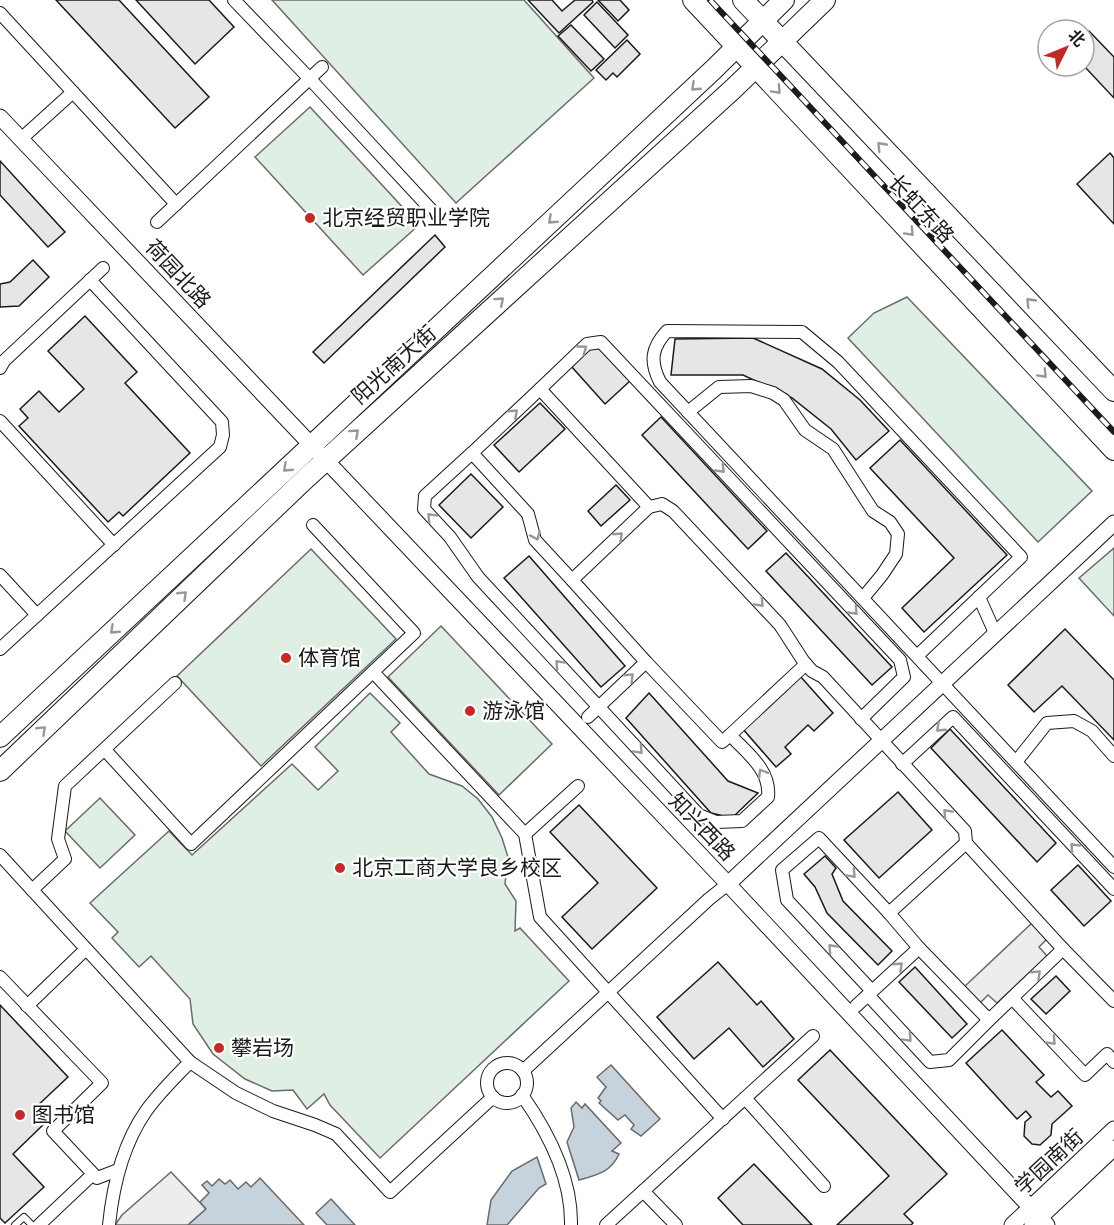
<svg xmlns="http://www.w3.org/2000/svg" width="1114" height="1225" viewBox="0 0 1114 1225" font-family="Roboto,'Noto Sans SC',sans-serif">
<rect width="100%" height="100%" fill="#fff"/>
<g fill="#e0efe3" stroke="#6a6a6a" stroke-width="1.5">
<path d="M272,0H524L594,78L456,203Z"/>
<path d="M310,107L419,225L363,275L255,157Z"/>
<path d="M907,297L1092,491L1038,542L848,338L874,313Z"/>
<path d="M1114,548V616L1079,578Z"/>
<path d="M311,549L396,639L261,766L177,676Z"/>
<path d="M441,626L552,744L499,795L388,677Z"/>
<path d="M370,693L400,723L391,732L429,774L462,786L478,799L492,817L502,838L508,857L505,884L516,901L515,931L520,928L569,981L380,1158L330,1105L324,1094L307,1109L293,1090L272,1091L245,1079L213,1054L193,1024L190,999L151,956L139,967L112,938L118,932L90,903L169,831L192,855L292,764L318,790L338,771L315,747Z"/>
<path d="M100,798L135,835L100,868L65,831Z"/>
</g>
<g fill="#ededed" stroke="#6a6a6a" stroke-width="1.5">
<path d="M1033,922L1048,938L1039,947L1047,956L997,1003L988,995L979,1004L964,987Z"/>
<path d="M171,1172L206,1209L188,1225H115L122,1215Z"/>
</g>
<g fill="#c6d2dc" stroke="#6a6a6a" stroke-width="1.5">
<path d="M611,1065L660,1119L641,1136L631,1129L634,1125L625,1115L618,1120L599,1103L601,1101L598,1098L606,1087L597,1077Z"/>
<path d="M576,1102L582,1108L585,1104L621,1143L612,1151L619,1154C611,1172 597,1175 579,1180L567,1142L574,1127L571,1108Z"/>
<path d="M537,1157L546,1184L539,1188L507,1225H487L491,1200L512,1171Z"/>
<path d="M260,1178L304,1225H188L206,1209L200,1202L209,1193L202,1185L207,1181L212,1186L219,1179L225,1184L230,1180L238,1189L246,1182L251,1187Z"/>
<path d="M331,1199L355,1225H327L316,1213Z"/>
</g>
<g fill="#e6e6e6" stroke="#1a1a1a" stroke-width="1.5">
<path d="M56,0H119L209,97L175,128Z"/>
<path d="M136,0H209L234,27L195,64Z"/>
<path d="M528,0H552L562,11L575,0H592L593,2L559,33Z"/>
<path d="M598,0H620L629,10L618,21Z"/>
<path d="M597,2L628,35L615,48L584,15Z"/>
<path d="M571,25L604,59L591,71L558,36Z"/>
<path d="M1089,31L1114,57V98L1084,66V36Z"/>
<path d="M627,40L640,54L617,77L613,73L606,80L596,70Z"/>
<path d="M1110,153L1114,158V224L1077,184Z"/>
<path d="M0,161L65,232L48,247L0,195Z"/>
<path d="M435,235L445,247L324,363L313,352Z"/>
<path d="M33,260L49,277L19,306L0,307V284L10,282Z"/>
<path d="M85,316L137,372L125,383L190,453L123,516L119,512L108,522L19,426L28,418L20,409L39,391L59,412L84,389L48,351Z"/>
<path d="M753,338L822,369L860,400L889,431L856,460L831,429L792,398L743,375H671L675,339Z"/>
<path d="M596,343L630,381L605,404L571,366Z"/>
<path d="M540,403L565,429L519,472L494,445Z"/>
<path d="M661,417L767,531L748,549L642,435Z"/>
<path d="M900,440L1007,555L924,632L902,608L954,558L870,468Z"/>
<path d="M471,474L503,507L471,538L439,505Z"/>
<path d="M616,485L630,500L601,526L588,511Z"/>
<path d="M786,553L892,667L872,685L766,571Z"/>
<path d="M529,556L625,666L601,687L504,578Z"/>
<path d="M1065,629L1114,680V740L1062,686L1034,712L1008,685Z"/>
<path d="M800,676L833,713L814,731L808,725L785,747L791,754L776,767L742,728Z"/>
<path d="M649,693L728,781L758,793L732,818L711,813L626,718Z"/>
<path d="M950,729L1056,843L1037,862L931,748Z"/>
<path d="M898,792L932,830L879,878L844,840Z"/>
<path d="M579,805L657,888L592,949L562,917L598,883L550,832Z"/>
<path d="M825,856L836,868L832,874L843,901L892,951L878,965L827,913L815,887L804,874Z"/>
<path d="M1078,865L1111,901L1084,926L1051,890Z"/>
<path d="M718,962L757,1005L761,1001L794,1039L763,1067L729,1028L694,1059L657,1017Z"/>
<path d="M915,967L967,1024L952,1038L899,982Z"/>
<path d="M1056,976L1070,991L1046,1014L1031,999Z"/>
<path d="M0,1005L68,1077L34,1109L46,1122L13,1154L44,1187L5,1223L0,1218Z"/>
<path d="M1002,1030L1044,1075L1036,1082L1051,1097L1058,1091L1072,1106L1052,1124L1051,1135L1040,1145L1032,1144L1024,1136L1025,1122L1031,1117L1026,1111L1017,1119L966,1063Z"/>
<path d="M830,1050L947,1174L904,1214L913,1223L911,1225H837L889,1176L798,1080Z"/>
<path d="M754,1164L812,1225H743L718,1198Z"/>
</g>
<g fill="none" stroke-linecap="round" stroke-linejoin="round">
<defs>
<path id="service" d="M15,1225L24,1217L32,1225"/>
<g id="minor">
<path d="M234,0L309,78L436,215"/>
<path d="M0,13L176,204"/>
<path d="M21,139L73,92"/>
<path d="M157,222L322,67"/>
<path d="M0,368L4,361L103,268"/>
<path d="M540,389L587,344L601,342L900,660L904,677L861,719"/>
<path d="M688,412L719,387L751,386L773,393L784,400L805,430L833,449L873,511L890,522L898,534L896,554L882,575L863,598"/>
<path d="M0,421L114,545"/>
<path d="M472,453L540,389L649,507"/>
<path d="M0,575L37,615"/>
<path d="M572,580L535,540L528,514L472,453L425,496L424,509L450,537L478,577L699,815L716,822L742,821L768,797C771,770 747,753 730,735L806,664"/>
<path d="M979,597L995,633"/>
<path d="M0,649L220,447L223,435L222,422L90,280"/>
<path d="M917,656L1021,557L838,362L802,332L667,331C651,348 650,362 660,382L1114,867"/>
<path d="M646,662L722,742L730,735"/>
<path d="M373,672L525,834L540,917L723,1119"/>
<path d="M588,717L646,662L572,580L649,507L662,504L673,511L780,625L804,662L812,671L823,677L965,831L966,843L1063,949L989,1020L919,948L856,1006"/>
<path d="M105,750L191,844L414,633L313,525"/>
<path d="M1016,762L1047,723L1074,721L1092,731L1114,756"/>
<path d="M902,764L953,717L1114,889"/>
<path d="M525,834L578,786"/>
<path d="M0,855L190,1062L236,1093L273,1111L315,1125L336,1134L390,1192L493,1097"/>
<path d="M32,890L65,859L58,839L65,786L175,683"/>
<path d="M889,913L919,948"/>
<path d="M1063,949L1114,1001"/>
<path d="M0,977L102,1083L53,1131L97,1178L118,1170"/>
<path d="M872,991L787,900L782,870L819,838L889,913L966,843"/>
<path d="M868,995L930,1062L949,1060L989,1020"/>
<path d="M1012,998L1085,1075L1107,1054L1114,1062"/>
<path d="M27,1006L86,949"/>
<circle cx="507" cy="1083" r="20"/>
<path d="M523,1071L709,899L728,884"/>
<path d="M522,1095C548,1132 572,1178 571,1225"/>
<path d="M745,1098L824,1186"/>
<path d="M643,1191L676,1225"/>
<path d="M39,1225L93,1174"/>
<path d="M109,1225C113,1185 123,1144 146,1111C159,1093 175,1077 190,1062"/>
<path d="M606,1225L813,1036"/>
</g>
<g id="tertiary">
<path d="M0,117L728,884L1047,1225"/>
<path d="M728,884L1114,523"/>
<path d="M1012,1225L1114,1129"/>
<path d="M1032,1225L1114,1148"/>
</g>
<g id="primary">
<path d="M693,0L1114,450"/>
<path d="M743,0L1114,391"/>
<path d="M0,737L713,70L784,0"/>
<path d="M0,771L304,480L733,89L825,0"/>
</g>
</defs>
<use href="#service" stroke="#1a1a1a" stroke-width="8"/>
<use href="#minor" stroke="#1a1a1a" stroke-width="14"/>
<use href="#tertiary" stroke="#1a1a1a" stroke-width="17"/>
<use href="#primary" stroke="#1a1a1a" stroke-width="22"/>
<use href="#service" stroke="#fff" stroke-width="6"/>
<use href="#minor" stroke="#fff" stroke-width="12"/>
<use href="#tertiary" stroke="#fff" stroke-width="15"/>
<use href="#primary" stroke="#fff" stroke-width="20"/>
<defs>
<path id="rail" d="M710,0L1114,432"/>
</defs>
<use href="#rail" stroke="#1a1a1a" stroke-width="6"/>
<use href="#rail" stroke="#fff" stroke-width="4" stroke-dasharray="11" stroke-linecap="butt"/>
</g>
<defs><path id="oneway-chevron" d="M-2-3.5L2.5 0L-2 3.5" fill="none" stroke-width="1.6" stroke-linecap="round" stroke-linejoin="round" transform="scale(1.5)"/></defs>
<g stroke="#989898">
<use href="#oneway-chevron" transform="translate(695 87) rotate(137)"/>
<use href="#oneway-chevron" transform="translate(777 90) rotate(47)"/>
<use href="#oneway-chevron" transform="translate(881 146) rotate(-134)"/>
<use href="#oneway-chevron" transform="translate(552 220) rotate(137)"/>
<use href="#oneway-chevron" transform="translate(910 232) rotate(47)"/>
<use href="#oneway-chevron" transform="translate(500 301) rotate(-42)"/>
<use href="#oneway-chevron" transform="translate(1030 302) rotate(-134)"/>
<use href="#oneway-chevron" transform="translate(583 349) rotate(-36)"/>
<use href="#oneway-chevron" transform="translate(1043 374) rotate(47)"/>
<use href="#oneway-chevron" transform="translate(514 413) rotate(-43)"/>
<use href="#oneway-chevron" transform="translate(355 433) rotate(-42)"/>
<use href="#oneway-chevron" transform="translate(287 468) rotate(137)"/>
<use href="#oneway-chevron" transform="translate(721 469) rotate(47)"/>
<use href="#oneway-chevron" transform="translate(431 517) rotate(-134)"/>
<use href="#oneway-chevron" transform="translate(536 536) rotate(66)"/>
<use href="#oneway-chevron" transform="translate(619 536) rotate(-43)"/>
<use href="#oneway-chevron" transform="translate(183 595) rotate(-44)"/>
<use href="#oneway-chevron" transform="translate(760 603) rotate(47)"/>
<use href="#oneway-chevron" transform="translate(854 611) rotate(47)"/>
<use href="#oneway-chevron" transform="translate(114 630) rotate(137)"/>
<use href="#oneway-chevron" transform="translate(559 664) rotate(-133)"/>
<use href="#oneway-chevron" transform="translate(630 677) rotate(-44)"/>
<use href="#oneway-chevron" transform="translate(940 728) rotate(137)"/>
<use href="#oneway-chevron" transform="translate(42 730) rotate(-44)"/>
<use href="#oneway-chevron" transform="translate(639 750) rotate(47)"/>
<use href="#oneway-chevron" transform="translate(762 773) rotate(-121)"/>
<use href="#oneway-chevron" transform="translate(947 813) rotate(-133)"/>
<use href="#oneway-chevron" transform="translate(1074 847) rotate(-133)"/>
<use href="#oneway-chevron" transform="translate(852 874) rotate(47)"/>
<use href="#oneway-chevron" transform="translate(832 948) rotate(-133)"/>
<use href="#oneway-chevron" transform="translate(899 966) rotate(-43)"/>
<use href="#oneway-chevron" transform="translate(1037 974) rotate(-44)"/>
<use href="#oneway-chevron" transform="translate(908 1038) rotate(47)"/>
<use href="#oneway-chevron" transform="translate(1052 1041) rotate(47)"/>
</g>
<g fill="#c62828" stroke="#fff" stroke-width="2">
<circle cx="310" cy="218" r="6"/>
<circle cx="286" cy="658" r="6"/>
<circle cx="470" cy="711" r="6"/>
<circle cx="340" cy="868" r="6"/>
<circle cx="219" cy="1048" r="6"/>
<circle cx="20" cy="1115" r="6"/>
</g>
<g text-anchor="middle" stroke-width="4.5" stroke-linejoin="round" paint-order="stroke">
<g font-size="21" fill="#1a1a1a" stroke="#fff">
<text transform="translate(921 209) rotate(47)" y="7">长虹东路</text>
<text transform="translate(178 274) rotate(47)" y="7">荷园北路</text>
<text transform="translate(394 365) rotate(-42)" y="7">阳光南大街</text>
<text transform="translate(702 827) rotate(46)" y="7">知兴西路</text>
<text transform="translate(1049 1162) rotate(-43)" y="7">学园南街</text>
</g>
<g font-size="21" fill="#1a1a1a" stroke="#fff" text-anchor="start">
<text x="322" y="225">北京经贸职业学院</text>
<text x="298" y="665">体育馆</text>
<text x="482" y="718">游泳馆</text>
<text x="352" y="875">北京工商大学良乡校区</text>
<text x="231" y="1055">攀岩场</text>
<text x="32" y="1122">图书馆</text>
</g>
</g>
<g transform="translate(1066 48) rotate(47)"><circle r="28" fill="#ffffff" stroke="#a3a3a3" stroke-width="1.5"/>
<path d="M0-4.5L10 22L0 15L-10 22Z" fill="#c62828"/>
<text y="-9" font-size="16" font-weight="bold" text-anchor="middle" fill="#1a1a1a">北</text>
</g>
</svg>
